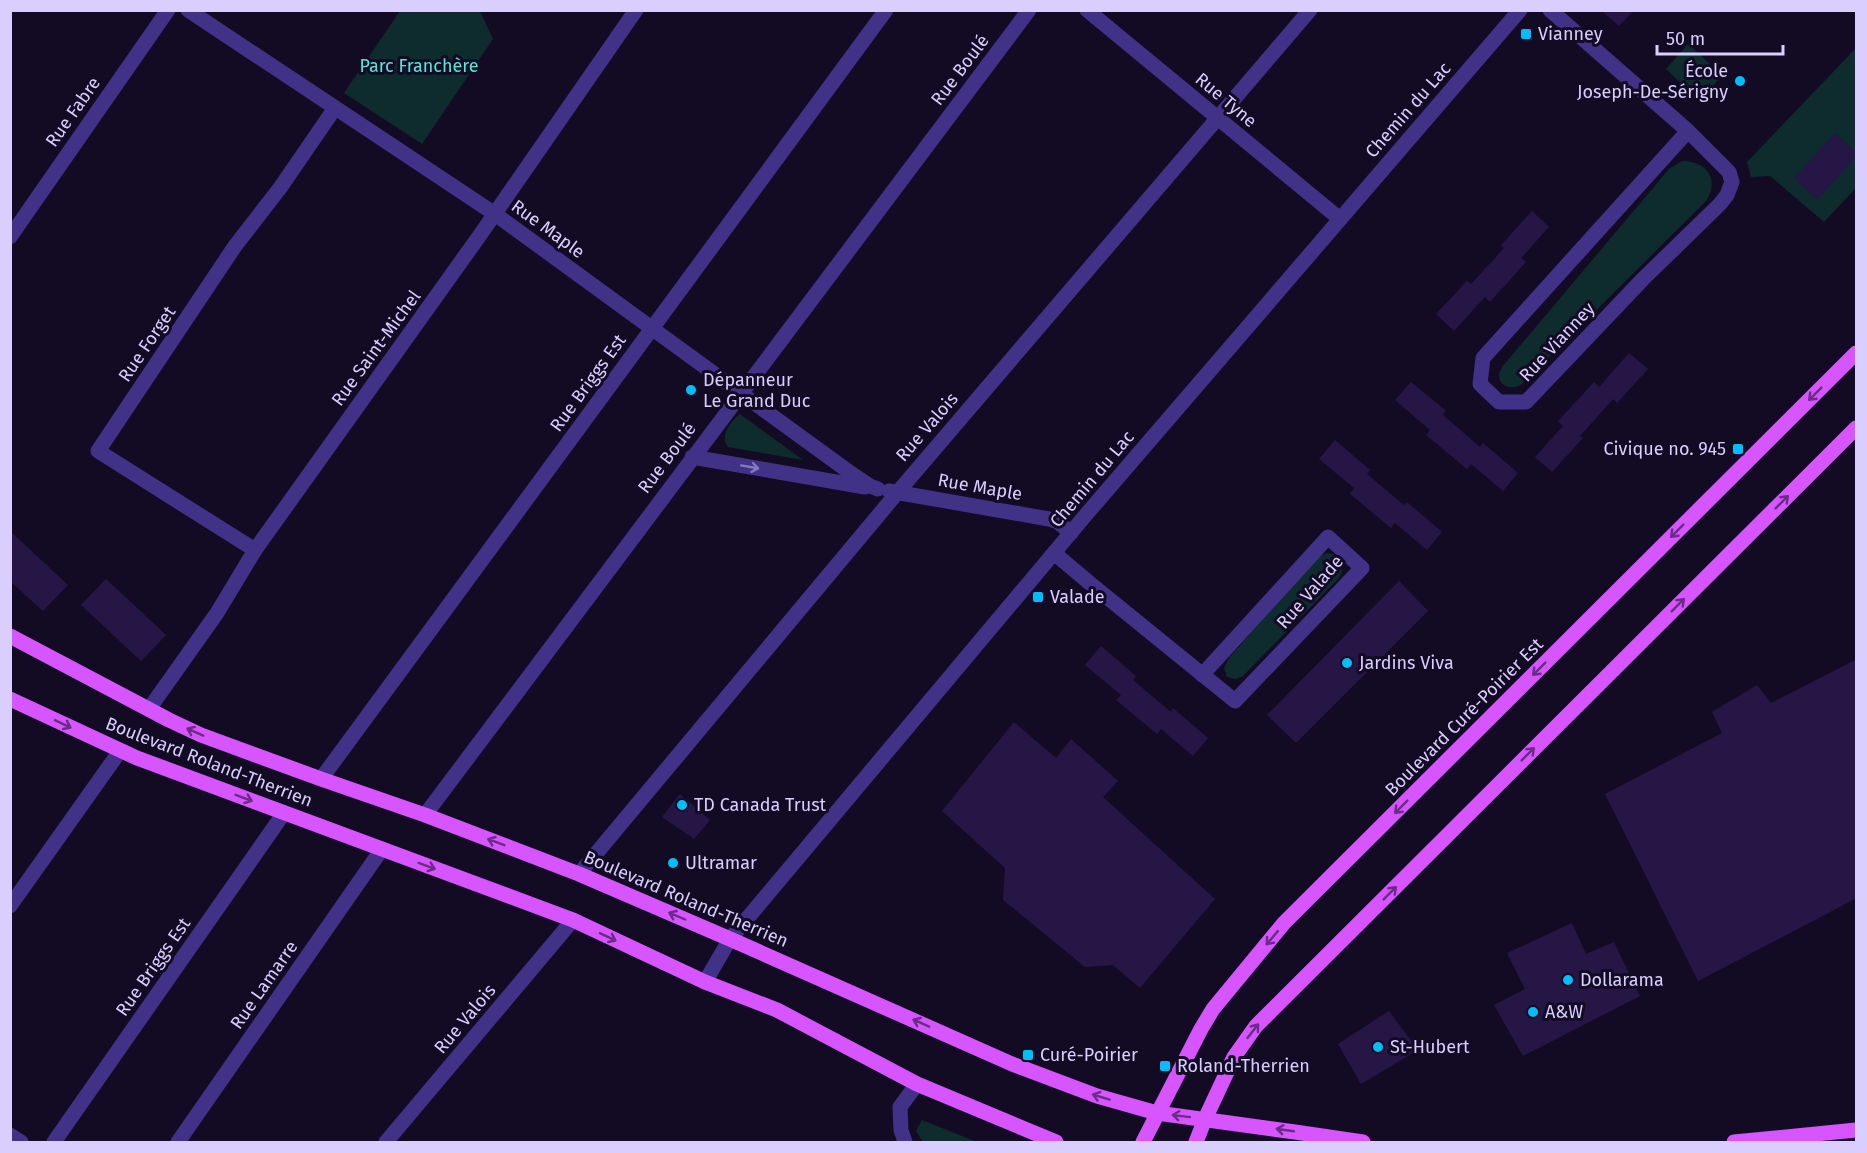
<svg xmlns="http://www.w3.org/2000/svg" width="1867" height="1153" viewBox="0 0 1867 1153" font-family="'Fira Sans',sans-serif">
<rect width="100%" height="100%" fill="#130b24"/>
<g fill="#0e2b2e">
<path d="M400,11H480L493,39L422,144L344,93Z"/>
<path d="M1688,44L1722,75L1700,101L1666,69Z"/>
<path d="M1856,48V188L1824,222L1770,176L1751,177L1747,162Z"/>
<path d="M1682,161C1707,161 1720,180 1706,201L1521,385C1507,392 1493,382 1502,367L1669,169Z"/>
<path d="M740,414L803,460L728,447C719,436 730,422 740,414Z"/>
<path d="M1327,553L1333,554L1341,561L1342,572L1338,579L1243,676L1236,679L1227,677L1224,668L1229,658L1317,557Z"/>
<path d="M922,1120L977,1142H923L916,1131Z"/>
</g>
<g fill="#261646">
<path d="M1601,10H1634L1619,26Z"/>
<path d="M1835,133L1857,153V156L1817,200L1794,178Z"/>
<path d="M1532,211L1549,227L1521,258L1526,262L1490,302L1485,297L1454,331L1436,314L1467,281L1471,284L1504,248L1501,245Z"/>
<path d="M1629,353L1648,369L1617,403L1613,399L1580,436L1583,438L1552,472L1535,457L1563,426L1558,421L1594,382L1599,387Z"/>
<path d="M1411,382L1446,411L1443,415L1480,447L1483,443L1518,473L1503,491L1471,464L1467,469L1426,435L1430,430L1395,400Z"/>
<path d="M1335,440L1370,470L1367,474L1404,505L1407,502L1442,532L1427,550L1395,523L1391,528L1350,494L1354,488L1319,459Z"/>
<path d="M10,531L68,585L43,611L10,581Z"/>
<path d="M106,579L166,635L141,661L81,605Z"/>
<path d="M1399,581L1428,611L1296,743L1267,715Z"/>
<path d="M1101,646L1136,676L1133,680L1171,712L1173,708L1208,738L1193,756L1161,729L1157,734L1116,700L1121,695L1085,665Z"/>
<path d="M1857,659V898L1698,981L1605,794L1722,733L1712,712L1757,685L1771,703Z"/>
<path d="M1014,722L1056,758L1071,739L1118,781L1103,797L1215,899L1140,988L1113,965L1085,967L1003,900L1005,868L942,811Z"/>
<path d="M680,794L710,820L694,839L662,817Z"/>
<path d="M1572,923L1586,954L1614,942L1640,996L1523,1056L1494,1005L1525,989L1507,953Z"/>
<path d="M1389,1011L1418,1050L1361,1084L1338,1044Z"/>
</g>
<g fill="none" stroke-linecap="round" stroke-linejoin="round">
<g stroke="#413287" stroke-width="15">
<path d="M188,10L495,214L852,474L870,486L878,489"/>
<path d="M1087,10L1340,219"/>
<path d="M1550,10L1688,131L1729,172L1732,182L1727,195L1720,204L1643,279L1526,402H1499L1480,384L1483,358L1688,131"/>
<path d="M10,237L168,10"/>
<path d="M692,457L865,487"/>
<path d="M889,491L1049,519L1058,522L1071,533"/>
<path d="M255,550L98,451L235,246L280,188L335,108"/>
<path d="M1054,553L1092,585L1235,701L1362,568L1328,537L1202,675"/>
<path d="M149,709L217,613L255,550L480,235L636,10"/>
<path d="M321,779L886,10"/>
<path d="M425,815L1029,10"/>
<path d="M579,874L897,493L1310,10"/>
<path d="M10,906L120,751"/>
<path d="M705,982L730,939L1084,517L1520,10"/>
<path d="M10,1135L21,1142"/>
<path d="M54,1142L284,813"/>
<path d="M178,1142L382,849"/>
<path d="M386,1142L573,920"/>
<path d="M905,1142L901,1130L900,1107L917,1084"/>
</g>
<g stroke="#d655ff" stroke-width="15">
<path d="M10,636L169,720L201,735L321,779L425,815L579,874L730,939L1012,1064L1097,1096L1157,1113L1295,1132L1363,1142"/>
<path d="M10,699L137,758L573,920L705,982L777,1010L917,1084L1056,1142"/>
<path d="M1143,1142L1201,1029L1213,1009L1284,923L1856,353"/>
<path d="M1196,1142L1205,1119L1234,1057L1256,1026L1856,428"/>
<path d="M1734,1142L1856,1130"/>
</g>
</g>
<defs><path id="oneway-shaft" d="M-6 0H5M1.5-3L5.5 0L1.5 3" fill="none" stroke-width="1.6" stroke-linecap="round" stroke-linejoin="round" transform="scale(1.5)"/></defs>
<g stroke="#6b2c87">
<use href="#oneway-shaft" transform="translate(1815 394) rotate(135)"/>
<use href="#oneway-shaft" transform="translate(1782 502) rotate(-45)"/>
<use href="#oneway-shaft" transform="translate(1677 531) rotate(135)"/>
<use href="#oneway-shaft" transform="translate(1678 605) rotate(-45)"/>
<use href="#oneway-shaft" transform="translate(1539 669) rotate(135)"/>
<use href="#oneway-shaft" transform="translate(63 724) rotate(25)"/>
<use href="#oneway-shaft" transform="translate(195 732) rotate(-156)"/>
<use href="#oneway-shaft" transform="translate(1528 754) rotate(-45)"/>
<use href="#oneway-shaft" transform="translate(244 798) rotate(21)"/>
<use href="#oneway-shaft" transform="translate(1401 807) rotate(135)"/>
<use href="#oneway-shaft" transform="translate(496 842) rotate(-159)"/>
<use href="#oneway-shaft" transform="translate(427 866) rotate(20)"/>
<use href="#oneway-shaft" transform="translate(1390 893) rotate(-45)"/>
<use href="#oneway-shaft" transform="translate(677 916) rotate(-157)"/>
<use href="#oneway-shaft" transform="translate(608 937) rotate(25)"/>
<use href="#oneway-shaft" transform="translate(1272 938) rotate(130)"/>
<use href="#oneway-shaft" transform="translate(921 1023) rotate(-156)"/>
<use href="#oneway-shaft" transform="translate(1253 1031) rotate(-52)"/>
<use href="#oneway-shaft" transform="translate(1101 1097) rotate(-163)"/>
<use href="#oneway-shaft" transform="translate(1181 1116) rotate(-173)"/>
<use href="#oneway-shaft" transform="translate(1285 1130) rotate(-172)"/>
</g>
<use stroke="#8678bd" href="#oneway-shaft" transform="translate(750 467) rotate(10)"/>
<g fill="#00bef9" stroke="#130b24" stroke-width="2">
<rect x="1520" y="28" width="12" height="12" rx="3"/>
<circle cx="1740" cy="81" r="6"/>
<circle cx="691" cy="390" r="6"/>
<rect x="1732" y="443" width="12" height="12" rx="3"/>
<rect x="1032" y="591" width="12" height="12" rx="3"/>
<circle cx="1347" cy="663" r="6"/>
<circle cx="682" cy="805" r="6"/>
<circle cx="673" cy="863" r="6"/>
<circle cx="1568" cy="980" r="6"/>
<circle cx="1533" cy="1012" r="6"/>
<circle cx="1378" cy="1047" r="6"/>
<rect x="1022" y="1049" width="12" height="12" rx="3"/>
<rect x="1159" y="1060" width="12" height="12" rx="3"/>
</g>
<g text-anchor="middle" stroke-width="6" stroke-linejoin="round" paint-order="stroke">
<g font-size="18" fill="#daceff" stroke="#130b24" text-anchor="start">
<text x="1538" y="40">Vianney</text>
<text x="1728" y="77" text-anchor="end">École<tspan x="1728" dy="21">Joseph-De-Sérigny</tspan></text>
<text x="703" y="386">Dépanneur<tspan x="703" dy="21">Le Grand Duc</tspan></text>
<text x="1726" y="455" text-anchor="end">Civique no. 945</text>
<text x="1050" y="603">Valade</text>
<text x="1359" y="669">Jardins Viva</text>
<text x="694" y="811">TD Canada Trust</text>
<text x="685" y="869">Ultramar</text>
<text x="1580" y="986">Dollarama</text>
<text x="1545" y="1018">A&amp;W</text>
<text x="1390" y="1053">St-Hubert</text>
<text x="1040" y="1061">Curé-Poirier</text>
<text x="1177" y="1072">Roland-Therrien</text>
</g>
<g font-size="18" fill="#4eebd9" stroke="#130b24">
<text x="419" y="72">Parc Franchère</text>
</g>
<g font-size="18" fill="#daceff" stroke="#130b24">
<text transform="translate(960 70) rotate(-53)" y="6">Rue Boulé</text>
<text transform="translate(1226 100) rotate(40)" y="6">Rue Tyne</text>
<text transform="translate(1408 110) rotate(-49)" y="6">Chemin du Lac</text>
<text transform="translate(73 112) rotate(-55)" y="6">Rue Fabre</text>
<text transform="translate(548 229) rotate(36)" y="6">Rue Maple</text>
<text transform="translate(1557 342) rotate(-47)" y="6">Rue Vianney</text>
<text transform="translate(147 344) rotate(-56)" y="6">Rue Forget</text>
<text transform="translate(376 348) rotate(-54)" y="6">Rue Saint-Michel</text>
<text transform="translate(588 383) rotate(-54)" y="6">Rue Briggs Est</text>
<text transform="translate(927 427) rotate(-49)" y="6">Rue Valois</text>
<text transform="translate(667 458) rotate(-53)" y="6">Rue Boulé</text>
<text transform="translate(1092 479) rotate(-50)" y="6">Chemin du Lac</text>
<text transform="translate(980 487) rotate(10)" y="6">Rue Maple</text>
<text transform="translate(1310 592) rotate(-49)" y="6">Rue Valade</text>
<text transform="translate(1464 717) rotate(-45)" y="6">Boulevard Curé-Poirier Est</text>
<text transform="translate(209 762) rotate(21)" y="6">Boulevard Roland-Therrien</text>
<text transform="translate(686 899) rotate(23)" y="6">Boulevard Roland-Therrien</text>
<text transform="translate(153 967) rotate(-55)" y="6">Rue Briggs Est</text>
<text transform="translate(264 985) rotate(-55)" y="6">Rue Lamarre</text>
<text transform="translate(465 1019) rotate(-50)" y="6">Rue Valois</text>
</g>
</g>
<rect width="1867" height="1153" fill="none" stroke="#daceff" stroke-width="24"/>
<path d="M1657 45v9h126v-9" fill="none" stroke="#daceff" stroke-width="3"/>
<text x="1666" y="45" font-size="18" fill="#daceff" stroke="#130b24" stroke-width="4.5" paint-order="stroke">50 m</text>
</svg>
